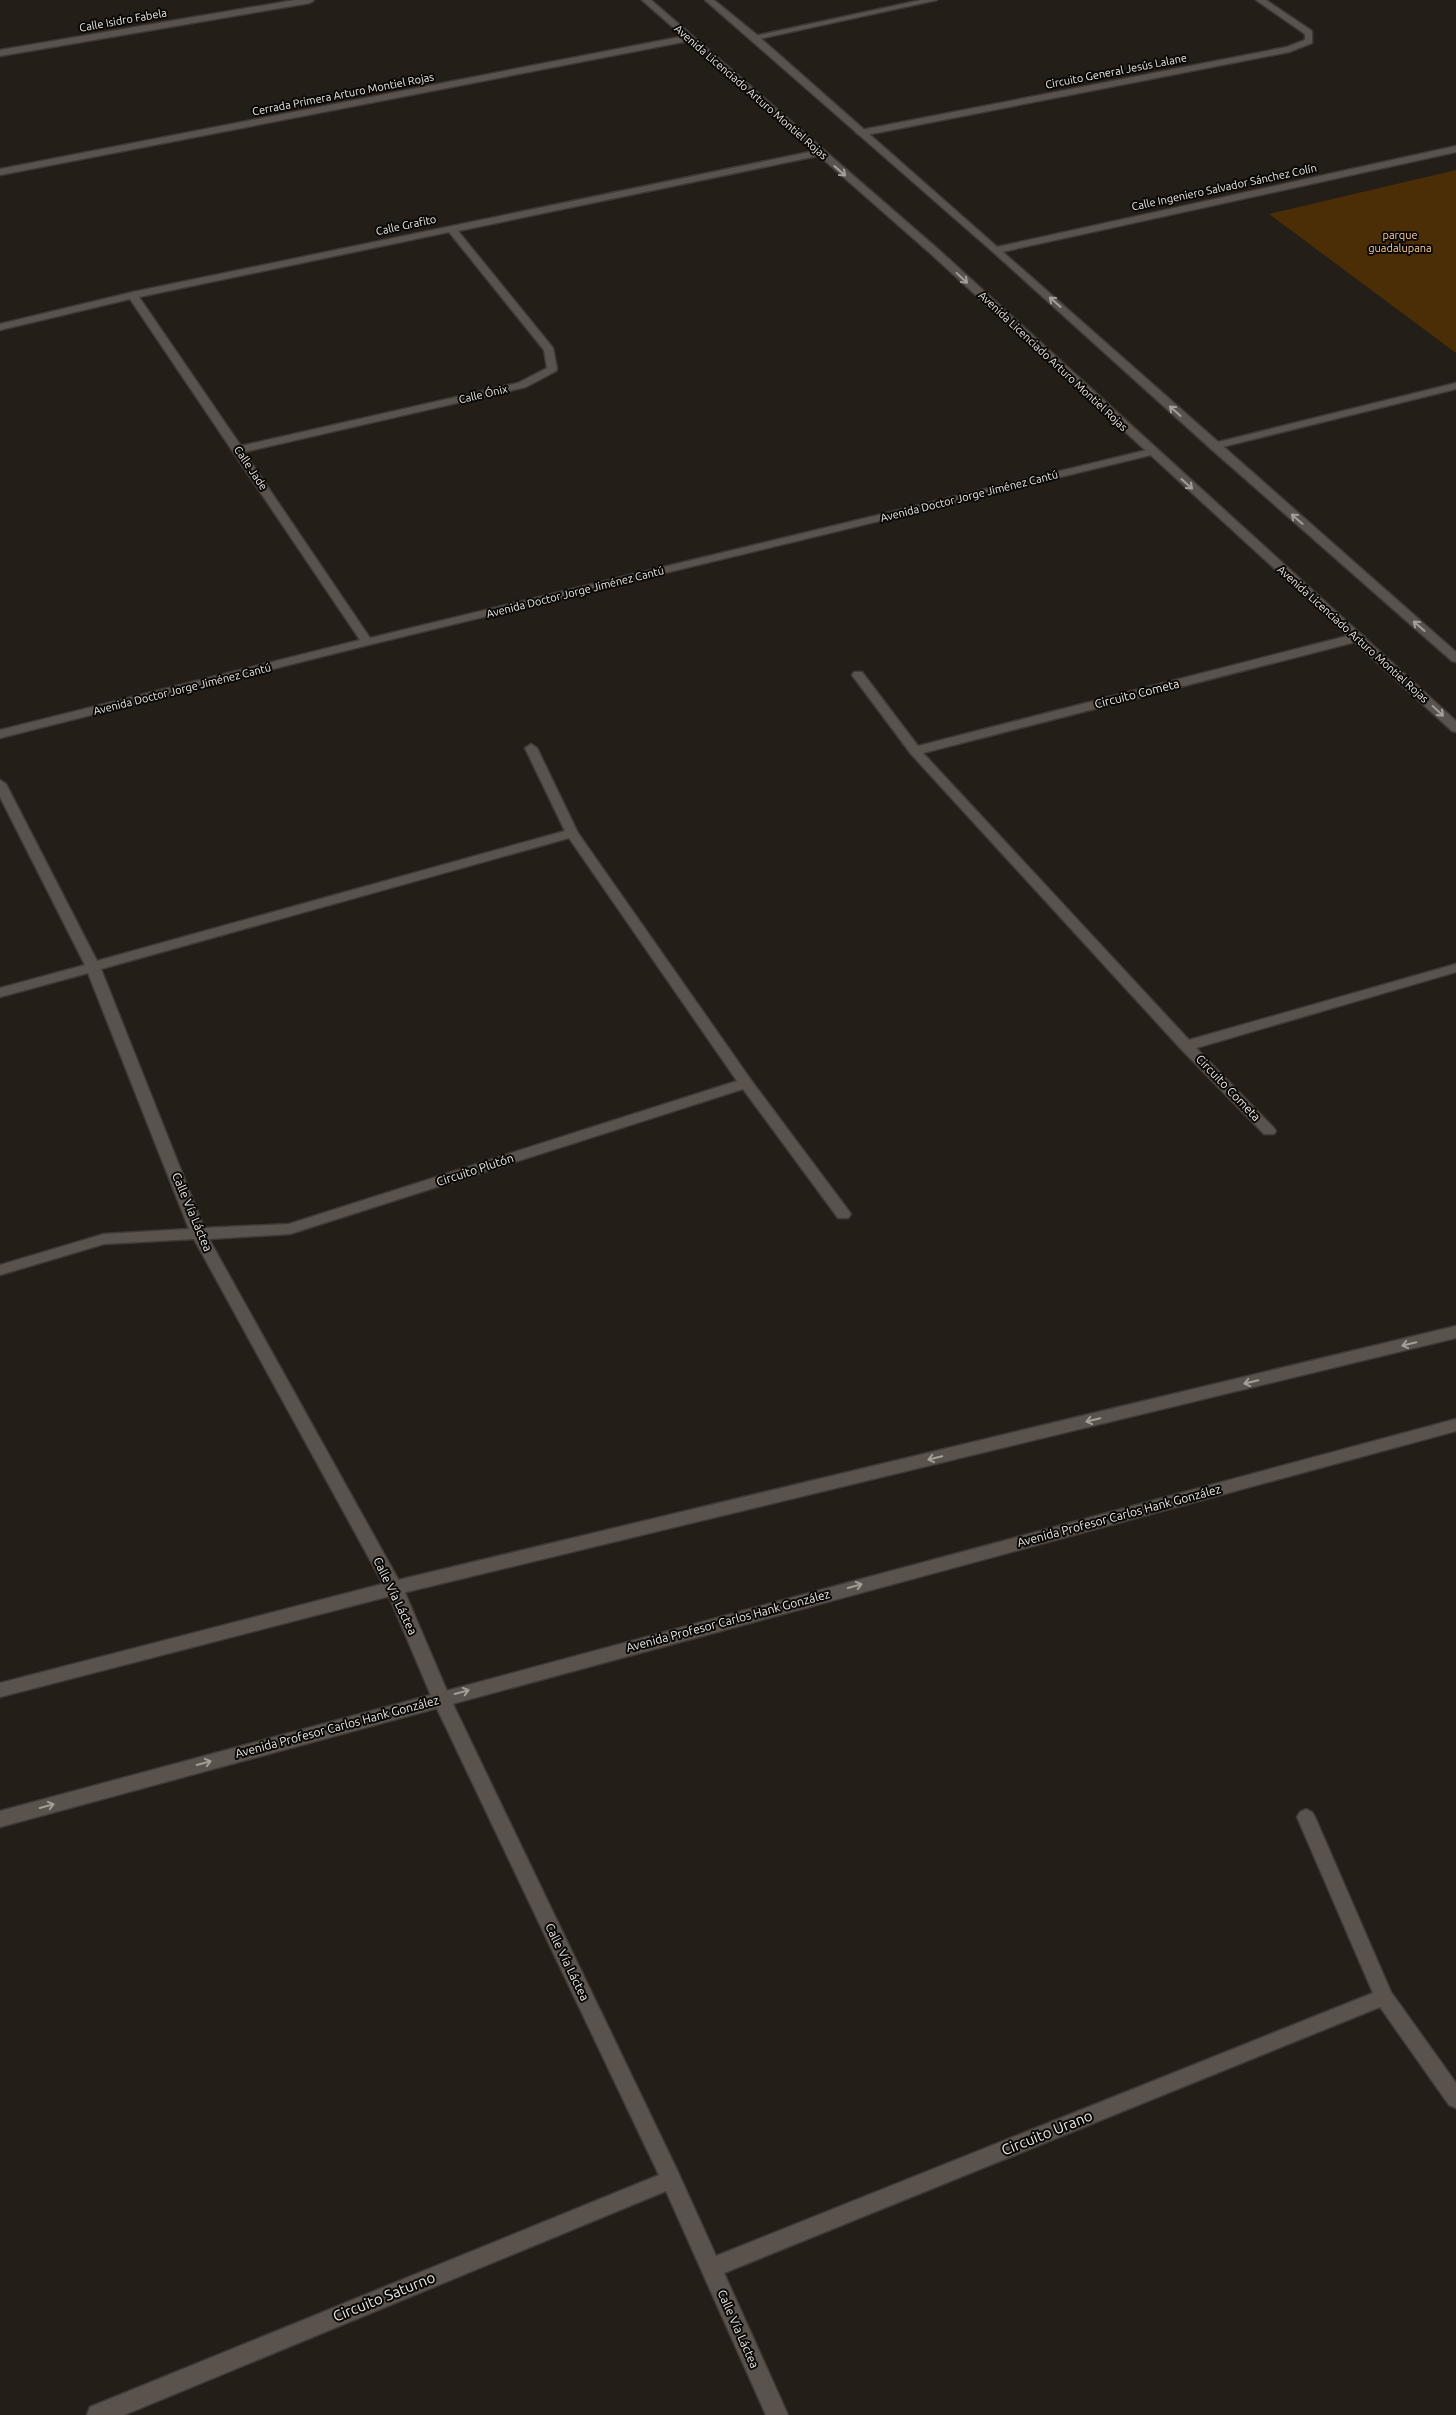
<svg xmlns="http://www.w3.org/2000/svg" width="1456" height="2415" viewBox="0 0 1456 2415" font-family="Ubuntu,sans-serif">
<rect width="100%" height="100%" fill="#241e19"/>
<path fill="#4b2e06" d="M1456,170V353L1269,214Z"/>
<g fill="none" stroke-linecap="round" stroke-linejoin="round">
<defs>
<g id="street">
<path d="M295,0H314L310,3L0,56V50Z"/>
<path d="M921,0H937L754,40L750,37Z"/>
<path d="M1256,0H1266L1312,31V43L1289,52L861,136L856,133L861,130L1287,47L1305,40V34Z"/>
<path d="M690,35L694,38L693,40L0,175V169Z"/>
<path d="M1456,146V152L997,253L992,250L997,247Z"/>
<path d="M819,150L822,151V155L458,231L553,348L557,369L556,371L526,387L244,452L370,638L1151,449L1156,452L1155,454L368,645L0,738V730L360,640L130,299L0,330V324L133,292ZM449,232L544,350L547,368L518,383L241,446L139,297Z"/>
<path d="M1456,383V389L1214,449L1209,446L1210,444Z"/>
<path d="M1359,633L1365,637L1363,640L923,753L1189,1040L1456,964V972L1196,1048L1274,1128L1276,1131L1274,1134H1264L1181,1049L911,754L852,675L854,672H862L918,746Z"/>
<path d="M531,744L537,748L578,833L751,1080L848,1210L851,1214L848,1218H838L743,1089L290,1234L209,1239L403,1588L450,1698L678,2172L716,2256L1373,1993L1297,1817L1300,1812L1306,1809L1312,1812L1315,1817L1391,1992L1456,2083V2108L1449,2105L1380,2007L724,2273L788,2415H766L666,2191L124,2415H87L90,2407L659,2175L432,1698L386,1589L194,1239L104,1244L0,1275V1265L104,1234L189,1229L88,973L0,997V988L85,965L0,797V780L6,784L97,961L565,831L525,748ZM569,838L737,1081L289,1224L204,1228L101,969Z"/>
</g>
<g id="secondary">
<path d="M642,0H651L939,250L1456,721V732L1452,731L931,254Z"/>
<path d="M705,0H714L757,35L1456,652V662L1452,661L1210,448L993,252Z"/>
<path d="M1456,1326V1338L394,1595L0,1697V1683L394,1581Z"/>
<path d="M1456,1419V1431L0,1827V1811Z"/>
</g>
</defs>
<use href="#street" stroke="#3e3935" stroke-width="3"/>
<use href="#secondary" stroke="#3e3935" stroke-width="3"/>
<use href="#street" fill="#5a534d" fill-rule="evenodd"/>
<use href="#secondary" fill="#5a534d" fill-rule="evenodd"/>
</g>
<defs><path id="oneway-shaft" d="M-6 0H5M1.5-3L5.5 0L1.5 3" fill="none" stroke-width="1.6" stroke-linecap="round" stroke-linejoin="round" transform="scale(1.25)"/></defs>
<g stroke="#a39e98">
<use href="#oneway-shaft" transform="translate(840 171) rotate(41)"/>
<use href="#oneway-shaft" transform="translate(962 278) rotate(43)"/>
<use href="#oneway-shaft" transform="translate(1055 302) rotate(-138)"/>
<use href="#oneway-shaft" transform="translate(1175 411) rotate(-138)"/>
<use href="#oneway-shaft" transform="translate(1187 484) rotate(42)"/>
<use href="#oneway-shaft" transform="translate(1297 519) rotate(-139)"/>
<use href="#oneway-shaft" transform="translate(1419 626) rotate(-139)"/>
<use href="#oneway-shaft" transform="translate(1438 711) rotate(43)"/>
<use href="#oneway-shaft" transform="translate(1409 1344) rotate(166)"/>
<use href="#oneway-shaft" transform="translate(1251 1382) rotate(166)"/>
<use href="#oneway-shaft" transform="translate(1093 1420) rotate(166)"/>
<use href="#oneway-shaft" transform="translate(935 1458) rotate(166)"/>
<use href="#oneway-shaft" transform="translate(855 1586) rotate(-15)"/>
<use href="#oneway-shaft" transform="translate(462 1692) rotate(-15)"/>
<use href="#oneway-shaft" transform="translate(204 1763) rotate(-15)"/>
<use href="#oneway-shaft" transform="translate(47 1806) rotate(-15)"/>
</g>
<g text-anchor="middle" stroke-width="4" stroke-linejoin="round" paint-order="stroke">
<g font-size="11" fill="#ece8e4" stroke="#0b0907">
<text transform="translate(123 20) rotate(-10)" y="4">Calle Isidro Fabela</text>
<text transform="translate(1116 71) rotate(-11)" y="4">Circuito General Jesús Lalane</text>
<text transform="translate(751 92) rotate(41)" y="4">Avenida Licenciado Arturo Montiel Rojas</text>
<text transform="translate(343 94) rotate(-11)" y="4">Cerrada Primera Arturo Montiel Rojas</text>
<text transform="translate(1224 187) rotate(-12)" y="4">Calle Ingeniero Salvador Sánchez Colín</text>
<text transform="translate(406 225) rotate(-12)" y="4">Calle Grafito</text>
<text transform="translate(1053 361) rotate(43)" y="4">Avenida Licenciado Arturo Montiel Rojas</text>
<text transform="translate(483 394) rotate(-13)" y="4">Calle Ónix</text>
<text transform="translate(251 468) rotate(56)" y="4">Calle Jade</text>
<text transform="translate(969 496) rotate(-14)" y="4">Avenida Doctor Jorge Jiménez Cantú</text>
<text transform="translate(575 592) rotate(-14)" y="4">Avenida Doctor Jorge Jiménez Cantú</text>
<text transform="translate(1353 634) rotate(42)" y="4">Avenida Licenciado Arturo Montiel Rojas</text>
<text transform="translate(182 689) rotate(-14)" y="4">Avenida Doctor Jorge Jiménez Cantú</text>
</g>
<g font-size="11" fill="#fccb94" stroke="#0b0907">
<text x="1400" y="239">parque<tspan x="1400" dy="13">guadalupana</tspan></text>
</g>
<g font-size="12" fill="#ece8e4" stroke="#0b0907">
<text transform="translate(1137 694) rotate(-14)" y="4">Circuito Cometa</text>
<text transform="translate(1228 1088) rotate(46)" y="4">Circuito Cometa</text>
<text transform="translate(475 1170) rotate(-18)" y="4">Circuito Plutón</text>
<text transform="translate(192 1212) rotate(67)" y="4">Calle Vía Láctea</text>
<text transform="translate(1119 1516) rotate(-15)" y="4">Avenida Profesor Carlos Hank González</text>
<text transform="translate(395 1596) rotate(64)" y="4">Calle Vía Láctea</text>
<text transform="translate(728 1621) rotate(-15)" y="4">Avenida Profesor Carlos Hank González</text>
<text transform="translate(337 1727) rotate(-15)" y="4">Avenida Profesor Carlos Hank González</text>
<text transform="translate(567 1962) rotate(64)" y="4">Calle Vía Láctea</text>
<text transform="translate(738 2329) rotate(66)" y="4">Calle Vía Láctea</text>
</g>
<g font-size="15" fill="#ece8e4" stroke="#0b0907">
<text transform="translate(1047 2133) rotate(-22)" y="5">Circuito Urano</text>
<text transform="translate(384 2297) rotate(-22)" y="5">Circuito Saturno</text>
</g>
</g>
</svg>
